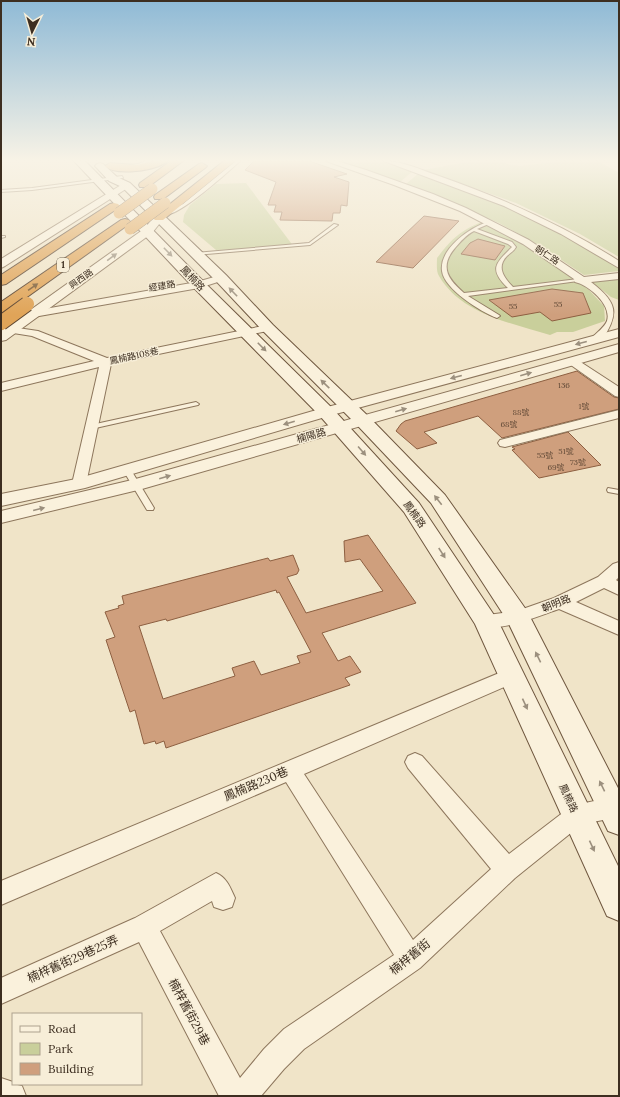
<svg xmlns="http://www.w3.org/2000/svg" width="620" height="1097" viewBox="0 0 620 1097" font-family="Lora,'Noto Sans TC',serif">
<rect width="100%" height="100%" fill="#f0e4c8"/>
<g fill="#c9cf9b">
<path d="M338,161H381L413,171L400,182Z"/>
<path d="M563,161H598L619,173V257L580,234L516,203L423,170L468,162H503L511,165L520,166Z"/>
<path d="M419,173C463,190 509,206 551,228C575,240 597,255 619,269V271L584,275L542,247L499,223L406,184Z"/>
<path d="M246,183L294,247L216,250L183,222L184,215L190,205L216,184Z"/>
<path d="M482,222L518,240L553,262L589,290L604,306L605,321L573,332H557L550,335C511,323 461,314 439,276C436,272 437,263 437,258C452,239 459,231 482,222Z"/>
<path d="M619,278V300L611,297L591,281Z"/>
</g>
<g fill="#cf9f7d" stroke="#8d5f41" fill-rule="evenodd">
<path d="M254,161H309L347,174L334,177L349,182L347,206L341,205L340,213H333L332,221L280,220L282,212H274L276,205H268L276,182L245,170Z"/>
<path d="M424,216L459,221L413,268L376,262Z"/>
<path d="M478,239L505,246L495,260L461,254L470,243Z"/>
<path d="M552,289L583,293L591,313L552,321L540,312L512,317L489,300Z"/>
<path d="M577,371L614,397L619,398V409L502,438L478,416L424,432L437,443L417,449L396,431L401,424L405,421Z"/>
<path d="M568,432L601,465L539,478L512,450L515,449L512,447Z"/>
<path d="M368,535L416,603L322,633L338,661L350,656L361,672L345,678L350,685L166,748L164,741L156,744L155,741L144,744L135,710L130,712L106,640L115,637L105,612L119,608L118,606L124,604L122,596L268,558L270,561L293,555L299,570L297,574L287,577L306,613L383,591L360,559L345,562L344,541ZM276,590L277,593L279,592L311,652L297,656L300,663L261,675L254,661L232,668L235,676L163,699L139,626L166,619L167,621Z"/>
</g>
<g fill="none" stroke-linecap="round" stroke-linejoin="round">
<defs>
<g id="service">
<path d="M146,161H152L138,166L124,167L122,166L138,164Z"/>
<path d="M236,161H240C228,172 181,214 168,214V212L183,204Z"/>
<path d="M122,176L123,178L32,190L1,192V190L32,188Z"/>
<path d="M490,221L492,222L491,223L477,229L512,242L516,247C514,251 510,253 507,256C496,267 504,278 513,287L578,279L580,280L578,281L468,296L499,315L500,316L497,318C481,312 444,289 442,271C439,248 471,227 490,221ZM474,231L508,244L512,247C496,263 488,269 508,288L464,293C448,279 439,267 455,248C461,241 466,235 474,231Z"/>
<path d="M334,224L338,225L310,245L195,255L193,254L195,253L309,243Z"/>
<path d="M1,236H5V237L1,238Z"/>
<path d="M196,402L199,404L198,405L91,429L88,427L91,425Z"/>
<path d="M124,468H130L131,470L154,508L153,510H147L123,470Z"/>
<path d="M608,488L619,490V494L608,492L607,490Z"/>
</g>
<g id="minor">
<path d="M326,161H337L366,170L433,194L466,208L529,240L584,277L619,273V279L591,282C617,302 620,313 602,340H594L592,338C597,332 604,328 607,321C612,304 588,285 575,282L574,279L523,244L460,211L394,185Z"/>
<path d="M384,161C403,161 421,170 439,176C502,198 563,225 619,261V268L561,234L504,206Z"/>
<path d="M221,275L224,276L226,278L224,280L199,288L22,319L17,316L22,313L197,282Z"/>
<path d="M268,325L272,326L273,328L272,330L111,364L86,484L84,487L79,488L74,487L72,484L99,367L1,391V383L94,361L32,336L7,332L6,330L11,327L38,331L107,358Z"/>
<path d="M572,358L576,359L619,387V397L615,396L568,363L566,361L568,359Z"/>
<path d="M619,410V418L505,447L500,446L498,443L500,440Z"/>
<path d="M619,562V577L616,580L619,582V595L604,588L576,602L619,621V635L559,609C538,616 502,632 480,626L477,621L480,616L517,611L554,598L598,577L613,564Z"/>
<path d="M511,668L518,671L520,676L518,681L304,774L413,940L491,869L408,768L405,762L408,756L415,753L422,756L509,854L569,808C581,803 607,797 619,801V817L582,824L515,878L420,968L304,1049L284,1069L261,1096H219L139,942L1,1004V978L135,918L216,873C227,878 230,887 235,898L232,907L223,910L214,907L212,901L160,931L240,1078L264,1049L284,1029L394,955L286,782L1,905V881Z"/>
<path d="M1,1078L13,1082V1084L22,1086L26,1096H1Z"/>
</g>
<g id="tertiary">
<path d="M126,182L129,183L131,185L129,187L5,266L1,268V259Z"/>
<path d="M159,215L164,218L152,233L6,340L1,341V331L144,229L155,216Z"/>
<path d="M619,329V337L332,415L85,488L1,506V494L76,479L320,409Z"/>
<path d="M619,344V352L142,489L1,523V511L132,480Z"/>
</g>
<g id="secondary">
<path d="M74,161H85L204,282L332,408L419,503L498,621L619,868V921L607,916L475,624L404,512L320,416L194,288Z"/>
<path d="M100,163L103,164L117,177L130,183L226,275L273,325L369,417L445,495L527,611L619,790V835L608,831L507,620L431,503L357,425L263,331L216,281L122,187L109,181L97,168L95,166L97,164Z"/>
</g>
<g id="motorway">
<path d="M154,161H167C157,171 115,176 105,166L110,163L136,165Z"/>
<path d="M171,161H183L148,187H140L139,185L140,183Z"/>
<path d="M224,161H235L163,220H155L153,218L155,216Z"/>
<path d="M202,163L207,166L205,168L163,199H155L154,197L155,195L199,164Z"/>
<path d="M114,203L118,204L120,206L118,208L6,284L1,285V275L110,204Z"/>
<path d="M125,219L129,220L131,222L129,224L6,312L1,313V302L121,220Z"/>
</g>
</defs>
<use href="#service" stroke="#8d765c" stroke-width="2"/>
<use href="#minor" stroke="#8d765c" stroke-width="2"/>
<use href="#tertiary" stroke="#8d765c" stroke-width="2"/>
<use href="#secondary" stroke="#6f573f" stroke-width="2"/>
<use href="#motorway" stroke="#5b4430" stroke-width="2"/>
<use href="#service" fill="#faf1dc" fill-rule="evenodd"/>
<use href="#minor" fill="#faf1dc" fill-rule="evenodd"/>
<use href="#tertiary" fill="#faf1dc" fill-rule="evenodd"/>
<use href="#secondary" fill="#faf1dc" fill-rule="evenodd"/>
<use href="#motorway" fill="#e0a458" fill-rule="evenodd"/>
<defs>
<g id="motorway-bridge-far1">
<path d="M119,213L152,189"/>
<path d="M130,229L165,203"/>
</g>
<path id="motorway-bridge" d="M1,323L27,304"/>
</defs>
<use href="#motorway-bridge-far1" stroke="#5b4430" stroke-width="12" stroke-linecap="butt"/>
<use href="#motorway-bridge" stroke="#5b4430" stroke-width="16" stroke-linecap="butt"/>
<use href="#motorway-bridge-far1" stroke="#e0a458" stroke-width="11"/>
<use href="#motorway-bridge" stroke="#e0a458" stroke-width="14"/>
</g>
<defs><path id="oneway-solid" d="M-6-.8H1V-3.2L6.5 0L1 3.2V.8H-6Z"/></defs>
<g fill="#9c907e">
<use href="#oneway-solid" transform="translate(168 252) rotate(46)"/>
<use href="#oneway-solid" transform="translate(112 257) rotate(-36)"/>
<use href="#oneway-solid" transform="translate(233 292) rotate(-134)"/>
<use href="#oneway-solid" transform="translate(581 343) rotate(165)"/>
<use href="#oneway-solid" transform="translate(262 347) rotate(45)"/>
<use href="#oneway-solid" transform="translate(526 374) rotate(-16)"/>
<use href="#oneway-solid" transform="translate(456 377) rotate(165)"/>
<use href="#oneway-solid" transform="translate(325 384) rotate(-136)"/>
<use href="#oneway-solid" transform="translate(401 410) rotate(-16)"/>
<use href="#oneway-solid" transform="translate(289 423) rotate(164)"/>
<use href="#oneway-solid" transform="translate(362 451) rotate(49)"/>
<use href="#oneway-solid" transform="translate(165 477) rotate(-16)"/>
<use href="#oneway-solid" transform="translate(438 500) rotate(-128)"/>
<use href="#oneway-solid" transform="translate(39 509) rotate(-14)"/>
<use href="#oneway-solid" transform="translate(442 553) rotate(57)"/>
<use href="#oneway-solid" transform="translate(538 657) rotate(-116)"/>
<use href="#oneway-solid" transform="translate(525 704) rotate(65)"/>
<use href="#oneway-solid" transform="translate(602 786) rotate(-116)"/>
<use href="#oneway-solid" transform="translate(592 846) rotate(65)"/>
</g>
<use fill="#7e5d36" href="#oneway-solid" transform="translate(33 287) rotate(-35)"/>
<linearGradient id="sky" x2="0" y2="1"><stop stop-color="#8fbad6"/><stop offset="0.51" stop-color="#f8f3e6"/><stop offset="1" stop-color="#f8f3e6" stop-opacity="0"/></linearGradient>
<rect width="620" height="315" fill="url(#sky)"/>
<g text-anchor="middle" stroke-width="3" stroke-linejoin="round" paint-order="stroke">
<g font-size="8" fill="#624a37">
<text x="558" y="307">55</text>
<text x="513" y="309">55</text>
<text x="564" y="388">136</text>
<text x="584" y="409">1號</text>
<text x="521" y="415">88號</text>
<text x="509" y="427">68號</text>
<text x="566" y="454">51號</text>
<text x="545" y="458">55號</text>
<text x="578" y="465">73號</text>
<text x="556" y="470">69號</text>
</g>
<g font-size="9" fill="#3d2e20" stroke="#f7eed8">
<text transform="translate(547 255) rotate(33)" y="3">朝仁路</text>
<text transform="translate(81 279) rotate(-36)" y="3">興西路</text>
<text transform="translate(162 286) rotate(-10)" y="3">經建路</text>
<text transform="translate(134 356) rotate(-12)" y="3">鳳楠路108巷</text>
</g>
<rect fill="#f7eed8" stroke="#756857" stroke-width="1" x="57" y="258" width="12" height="14" rx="3"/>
<g font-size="9" font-weight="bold" fill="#3d2e20">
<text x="63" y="268">1</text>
</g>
<g font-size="10" fill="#3d2e20" stroke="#f7eed8">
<text transform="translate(193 278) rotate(46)" y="4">鳳楠路</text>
<text transform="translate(311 435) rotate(-16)" y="4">楠陽路</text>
<text transform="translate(415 514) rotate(54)" y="4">鳳楠路</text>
<text transform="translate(556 603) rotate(-22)" y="4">朝明路</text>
<text transform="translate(569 798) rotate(65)" y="4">鳳楠路</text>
</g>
<g font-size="12" fill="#3d2e20" stroke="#f7eed8">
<text transform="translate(256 784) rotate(-23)" y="4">鳳楠路230巷</text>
<text transform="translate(410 957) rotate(-39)" y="4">楠梓舊街</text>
<text transform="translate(73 959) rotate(-24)" y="4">楠梓舊街29巷25弄</text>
<text transform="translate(189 1012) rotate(62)" y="4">楠梓舊街29巷</text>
</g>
</g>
<rect width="620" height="1097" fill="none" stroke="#3d2e20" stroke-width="4"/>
<rect x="12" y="1013" width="130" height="72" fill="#f7eed8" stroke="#ada18e"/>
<rect x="20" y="1026" width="20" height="6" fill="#faf1dc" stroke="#ada18e"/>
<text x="48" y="1033" font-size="12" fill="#3d2e20">Road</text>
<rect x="20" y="1043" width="20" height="12" fill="#c9cf9b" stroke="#ada18e"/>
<text x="48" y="1053" font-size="12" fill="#3d2e20">Park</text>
<rect x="20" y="1063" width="20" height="12" fill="#cf9f7d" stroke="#ada18e"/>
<text x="48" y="1073" font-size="12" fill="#3d2e20">Building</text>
<g transform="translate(32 32) rotate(185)" stroke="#f7eed8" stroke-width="3" paint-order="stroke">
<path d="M0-3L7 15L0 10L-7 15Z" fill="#3d2e20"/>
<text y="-6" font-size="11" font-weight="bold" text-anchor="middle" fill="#3d2e20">N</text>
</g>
</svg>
